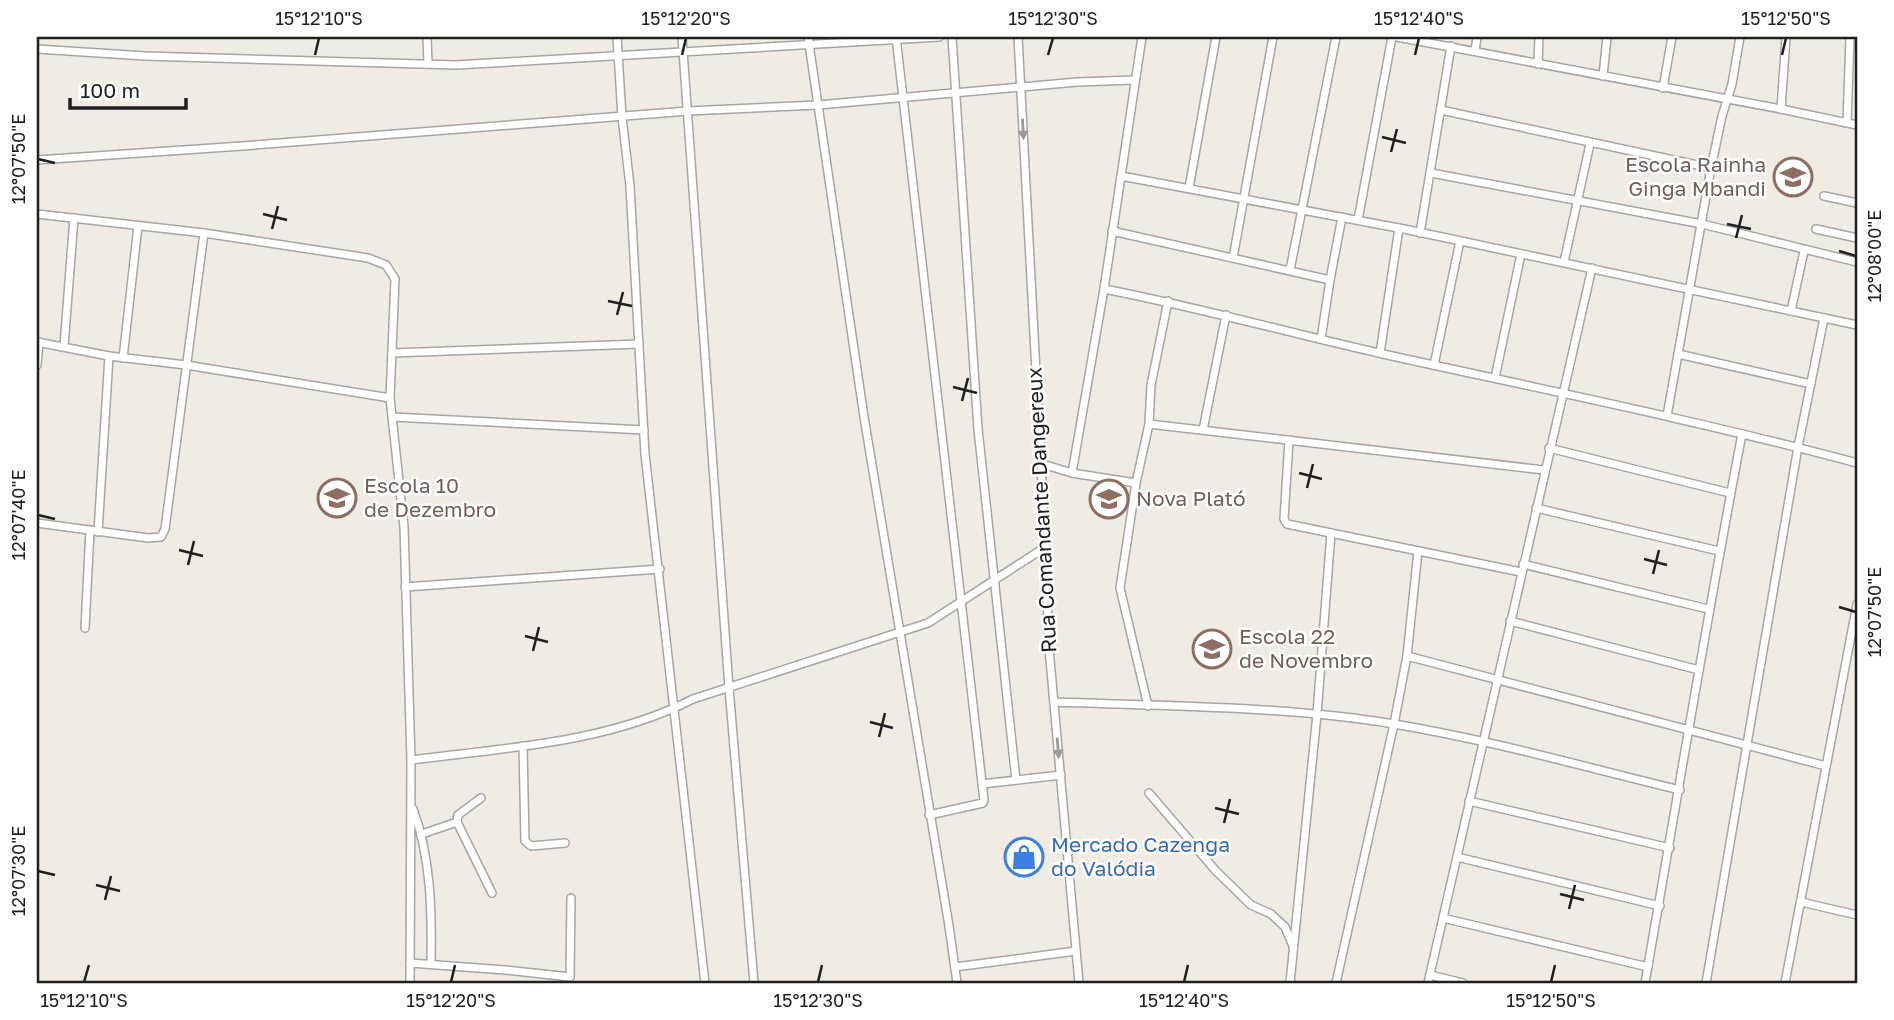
<svg xmlns="http://www.w3.org/2000/svg" width="1894" height="1020" viewBox="0 0 1894 1020" font-family="'Golos Text',sans-serif">
<rect width="100%" height="100%" fill="#f0ece4"/>
<g fill="none" stroke-linecap="round" stroke-linejoin="round">
<defs>
<g id="street">
<path d="M427,37L428,64"/>
<path d="M617,37L622,117L630,186L645,454L705,983"/>
<path d="M682,37L729,688L754,983"/>
<path d="M808,37L864,417L949,926L957,983"/>
<path d="M896,37L984,800L983,803L929,815"/>
<path d="M952,37L978,429L1016,780"/>
<path d="M1018,37L1047,576L1048,637L1079,983"/>
<path d="M1397,37L1781,109L1857,125"/>
<path d="M37,49L145,56L456,65L939,37"/>
<path d="M1475,51L1477,37"/>
<path d="M1538,64L1539,37"/>
<path d="M1603,76L1607,37"/>
<path d="M1663,88L1672,37"/>
<path d="M1781,109L1786,37"/>
<path d="M1441,110L1711,168"/>
<path d="M1847,123L1850,37"/>
<path d="M37,160L242,146L688,111L818,105L1077,82L1134,80"/>
<path d="M1431,173L1702,224L1857,262"/>
<path d="M1121,176L1409,230L1857,325"/>
<path d="M1189,188L1216,37"/>
<path d="M1824,196L1857,203"/>
<path d="M37,214L204,233L368,258L386,265L395,279L390,398L404,527L411,760C505,748 607,743 693,699L928,623L1044,548"/>
<path d="M1358,220L1392,37"/>
<path d="M1816,229L1857,238"/>
<path d="M1112,231L1330,280L1321,339"/>
<path d="M1420,233L1451,46"/>
<path d="M1233,258L1273,37"/>
<path d="M1564,262L1590,144"/>
<path d="M1290,270L1336,37"/>
<path d="M1330,280L1342,217"/>
<path d="M1104,289C1198,307 1289,333 1383,354C1541,389 1700,421 1857,463"/>
<path d="M1791,311L1804,251"/>
<path d="M37,342L109,356L186,365L390,398"/>
<path d="M64,346L74,218"/>
<path d="M392,353L639,344"/>
<path d="M1380,353L1399,228"/>
<path d="M1678,354L1811,384"/>
<path d="M123,358L138,226"/>
<path d="M37,365L39,342"/>
<path d="M1434,365L1460,241"/>
<path d="M1495,378L1521,254"/>
<path d="M1667,416L1711,168L1722,116L1732,84L1740,37"/>
<path d="M393,417L644,430"/>
<path d="M1149,424L1544,470"/>
<path d="M1203,430L1226,315"/>
<path d="M1289,440L1284,519L1287,524L1521,572"/>
<path d="M1549,448L1730,493"/>
<path d="M1039,463L1072,473L1136,483"/>
<path d="M1072,473L1104,289L1142,37"/>
<path d="M1536,508L1719,551"/>
<path d="M37,523L148,538L161,537L165,529L204,233"/>
<path d="M98,532L109,356"/>
<path d="M1523,564L1708,609"/>
<path d="M405,587L660,569"/>
<path d="M1510,621L1699,670"/>
<path d="M85,628L90,530"/>
<path d="M1407,656L1826,766"/>
<path d="M1054,702C1167,706 1283,706 1394,724C1490,740 1585,767 1680,790"/>
<path d="M1148,706L1120,588L1136,483L1149,424L1151,385L1168,301"/>
<path d="M523,746L525,841L531,846L565,843"/>
<path d="M982,784L1061,775"/>
<path d="M1149,793L1216,871L1251,905L1271,914L1285,927L1293,946"/>
<path d="M1469,801L1670,848"/>
<path d="M413,809C431,857 432,912 431,963"/>
<path d="M457,822L458,815L481,798"/>
<path d="M422,834L457,822L492,893"/>
<path d="M1457,857L1660,906"/>
<path d="M1801,902L1857,915"/>
<path d="M1443,918L1648,967"/>
<path d="M410,963L505,970L570,977L571,898"/>
<path d="M955,967L1076,951"/>
<path d="M1430,975L1463,983"/>
<path d="M410,983L411,760"/>
<path d="M1290,983L1317,714L1331,533"/>
<path d="M1336,983L1394,724L1407,656L1418,551"/>
<path d="M1428,983L1592,268"/>
<path d="M1645,983C1677,800 1707,616 1742,434"/>
<path d="M1706,983L1798,447L1824,318"/>
<path d="M1785,983L1857,604"/>
</g>
</defs>
<use href="#street" stroke="#a6a6a6" stroke-width="10"/>
<use href="#street" stroke="#fff" stroke-width="7"/>
</g>
<defs><path id="oneway-solid" d="M-6-.8H1V-3.2L6.5 0L1 3.2V.8H-6Z" transform="scale(1.75)"/></defs>
<g fill="#9a9a9a">
<use href="#oneway-solid" transform="translate(1023 129) rotate(87)"/>
<use href="#oneway-solid" transform="translate(1058 748) rotate(85)"/>
</g>
<path fill="none" stroke="#1f1f1f" stroke-width="2.5" d="M315,55L319,38M682,55L686,38M1048,55L1053,38M1415,55L1419,38M1782,55L1786,38M1382,137L1406,143M1391,152L1397,129M38,159L55,163M263,214L287,220M1727,224L1751,229M272,229L278,206M1736,238L1742,215M1839,251L1856,256M608,301L632,306M617,315L623,292M953,387L977,393M962,401L968,378M1299,473L1322,479M1307,488L1313,464M38,515L55,519M179,550L203,556M1644,559L1667,565M188,565L194,541M1653,574L1659,550M1839,607L1856,612M525,636L548,642M533,651L539,627M870,722L893,728M879,737L885,713M1215,808L1239,814M1224,823L1230,799M38,871L55,875M96,885L120,891M1560,894L1584,900M105,900L111,876M1569,909L1575,885M84,982L89,965M451,982L455,965M818,982L822,965M1184,982L1188,965M1551,982L1555,965"/>
<defs>
<symbol id="school-ring" viewBox="-11 -11 22 22"><circle r="9.5" fill="#fff" stroke="#8d6e63" stroke-width="1.5"/><path d="M0-5L7-2L0 1L-7-2ZM-4 1L0 2.5L4 1V4Q0 6-4 4Z" fill="#8d6e63"/></symbol>
<symbol id="shop-ring" viewBox="-11 -11 22 22"><circle r="9.5" fill="#fff" stroke="#3f7fe0" stroke-width="1.5"/><path d="M-5-2.5h2.3a2.7 3.5 0 0 1 5.4 0H5L5.5 6h-11ZM-1.5-2.5h3a1.5 2.3 0 0 0-3 0Z" fill="#3f7fe0"/></symbol>
</defs>
<g fill-rule="evenodd">
<use href="#school-ring" x="1771" y="155" width="44" height="44"/>
<use href="#school-ring" x="315" y="476" width="44" height="44"/>
<use href="#school-ring" x="1087" y="477" width="44" height="44"/>
<use href="#school-ring" x="1190" y="627" width="44" height="44"/>
<use href="#shop-ring" x="1002" y="835" width="44" height="44"/>
</g>
<g text-anchor="middle" stroke-width="5" stroke-linejoin="round" paint-order="stroke">
<g font-size="21" fill="#785e54" stroke="#fff" text-anchor="start">
<text x="1766" y="172" text-anchor="end">Escola Rainha<tspan x="1766" dy="24">Ginga Mbandi</tspan></text>
<text x="364" y="493">Escola 10<tspan x="364" dy="24">de Dezembro</tspan></text>
<text x="1136" y="506">Nova Plató</text>
<text x="1239" y="644">Escola 22<tspan x="1239" dy="24">de Novembro</tspan></text>
</g>
<g font-size="21" fill="#1f1f1f" stroke="#fff">
<text transform="translate(1042 510) rotate(-93)" y="7">Rua Comandante Dangereux</text>
</g>
<g font-size="21" fill="#366cbe" stroke="#fff" text-anchor="start">
<text x="1051" y="852">Mercado Cazenga<tspan x="1051" dy="24">do Valódia</tspan></text>
</g>
</g>
<rect width="1894" height="1020" fill="none" stroke="#ffffff" stroke-width="77"/>
<path d="M70 98v10h116v-10" fill="none" stroke="#1f1f1f" stroke-width="3.5"/>
<text x="80" y="98" font-size="21" fill="#1f1f1f" stroke="#ffffff" stroke-width="5" paint-order="stroke">100 m</text>
<rect x="38" y="38" width="1818" height="944" fill="none" stroke="#1f1f1f" stroke-width="2.5"/>
<g font-size="18" text-anchor="middle" fill="#1f1f1f">
<text x="319" y="25">15°12'10"S</text>
<text x="686" y="25">15°12'20"S</text>
<text x="1053" y="25">15°12'30"S</text>
<text x="1419" y="25">15°12'40"S</text>
<text x="1786" y="25">15°12'50"S</text>
<text transform="translate(19 159) rotate(-90)" y="6">12°07'50"E</text>
<text transform="translate(1875 256) rotate(-90)" y="6">12°08'00"E</text>
<text transform="translate(19 515) rotate(-90)" y="6">12°07'40"E</text>
<text transform="translate(1875 612) rotate(-90)" y="6">12°07'50"E</text>
<text transform="translate(19 871) rotate(-90)" y="6">12°07'30"E</text>
<text x="84" y="1007">15°12'10"S</text>
<text x="451" y="1007">15°12'20"S</text>
<text x="818" y="1007">15°12'30"S</text>
<text x="1184" y="1007">15°12'40"S</text>
<text x="1551" y="1007">15°12'50"S</text>
</g>
</svg>
